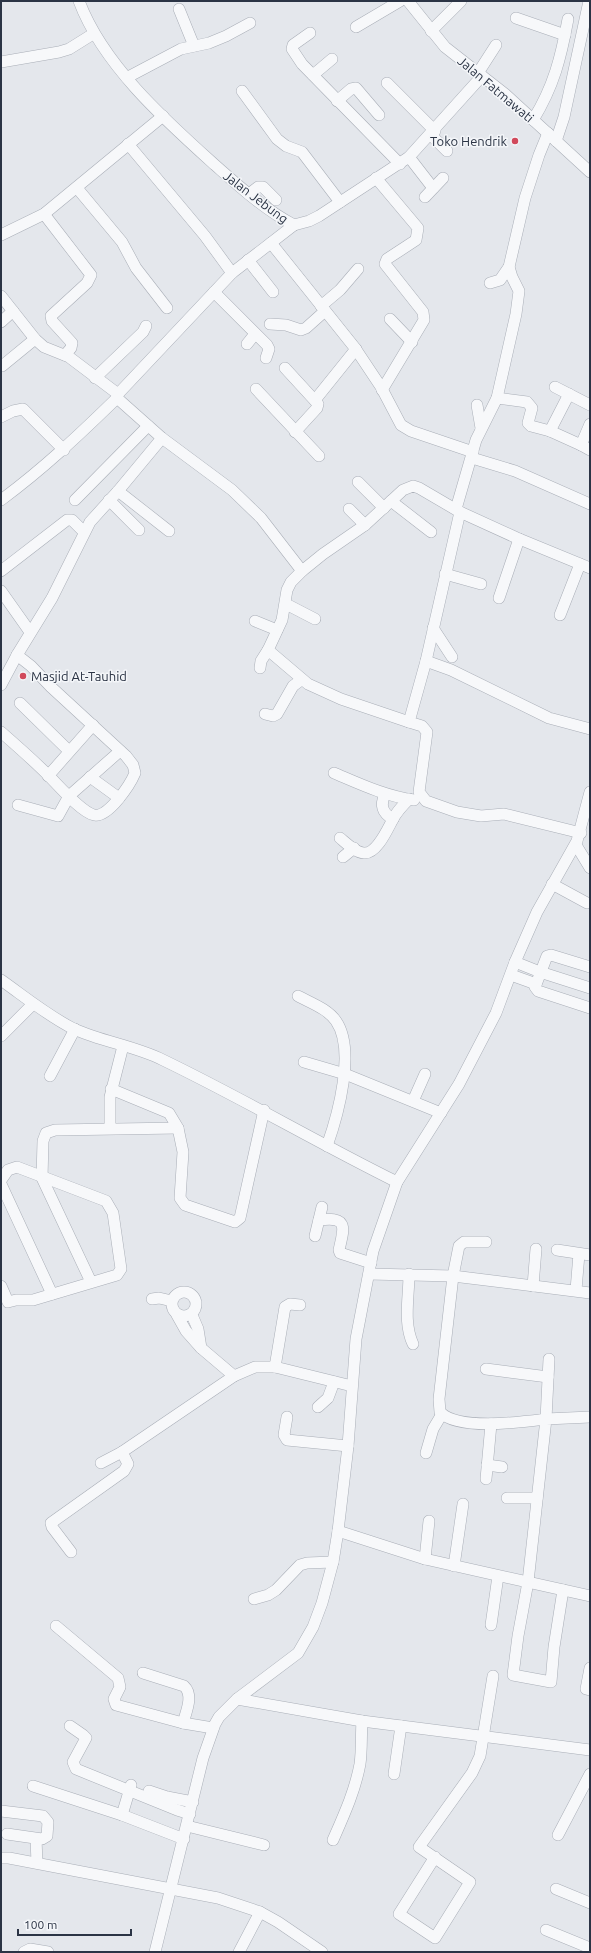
<svg xmlns="http://www.w3.org/2000/svg" width="591" height="1953" viewBox="0 0 591 1953" font-family="Ubuntu,sans-serif">
<rect width="100%" height="100%" fill="#e4e7ec"/>
<g fill="none" stroke-linecap="round" stroke-linejoin="round">
<defs>
<g id="minor">
<path d="M79,1C103,65 165,120 215,165C240,187 265,210 294,225L309,221L319,216L409,157L482,76"/>
<path d="M408,1L445,47L505,94L590,172"/>
<path d="M179,9L194,46"/>
<path d="M516,18L565,35"/>
<path d="M356,27L400,1"/>
<path d="M431,31L461,1"/>
<path d="M310,33L293,45L292,49L302,64L400,164"/>
<path d="M1,62L59,52L69,49L93,34"/>
<path d="M478,73L496,45"/>
<path d="M313,75L332,59"/>
<path d="M128,77L181,49L209,43L226,36L250,23"/>
<path d="M387,83L435,131"/>
<path d="M242,91L277,139L286,146L302,152L340,202"/>
<path d="M337,101L351,89L356,88L379,115"/>
<path d="M533,120C554,86 561,57 568,19"/>
<path d="M431,135L447,151"/>
<path d="M556,141L564,117L589,1"/>
<path d="M128,144L205,236L232,273"/>
<path d="M409,157L433,188"/>
<path d="M376,178L418,228L416,240L387,259L385,264L423,312L424,320L382,390"/>
<path d="M77,188L122,242L136,268L167,308"/>
<path d="M249,194L258,187H263L276,200"/>
<path d="M425,197L443,178"/>
<path d="M44,214L91,275L87,283L51,316L52,321L72,343L71,348L65,355"/>
<path d="M1,235L44,214L163,116"/>
<path d="M271,243L355,348L381,387L401,425L411,431L473,452"/>
<path d="M248,260L273,292"/>
<path d="M490,283L500,280L509,267L525,198L539,155L548,133"/>
<path d="M214,292L267,345L269,349L266,358"/>
<path d="M1,296L35,339L44,347L69,357L118,394"/>
<path d="M321,306L340,290L358,269"/>
<path d="M390,319L412,342"/>
<path d="M1,322L13,311"/>
<path d="M270,324L286,325L301,330L306,328L325,311"/>
<path d="M247,344L255,334"/>
<path d="M2,366L35,339"/>
<path d="M285,368L318,404L317,408L295,432"/>
<path d="M95,378L143,332L146,326"/>
<path d="M555,387L590,405"/>
<path d="M256,389L319,456"/>
<path d="M117,398L162,438L232,490L261,518L302,571"/>
<path d="M497,398L527,402L532,408L528,423L531,426L550,431L581,445"/>
<path d="M315,400L356,349"/>
<path d="M477,405L481,428"/>
<path d="M1,417L13,411L23,409L64,450"/>
<path d="M590,424L581,445L590,450"/>
<path d="M550,431L569,394"/>
<path d="M472,458L515,471L590,504"/>
<path d="M358,482L384,508"/>
<path d="M118,491L169,531"/>
<path d="M1,500C43,469 79,435 117,398L118,394L232,273L294,225"/>
<path d="M75,500L148,426"/>
<path d="M109,500L139,530"/>
<path d="M391,501L431,532"/>
<path d="M349,509L365,525"/>
<path d="M456,509L476,440L497,398L516,314L519,291L512,277L509,267"/>
<path d="M460,512L426,661L409,722L422,726L427,732L419,792L426,801L457,812L481,816L504,814L581,833"/>
<path d="M1,571L67,520H72L84,532"/>
<path d="M445,574L481,584"/>
<path d="M1,591L30,632"/>
<path d="M499,598L519,539"/>
<path d="M286,604L315,619"/>
<path d="M560,615L580,564"/>
<path d="M255,621L277,630"/>
<path d="M433,628L452,657"/>
<path d="M426,661L451,670L549,718L590,729"/>
<path d="M260,668L261,661L268,650"/>
<path d="M1,685L17,655L52,598L90,522L118,491L162,438"/>
<path d="M20,703L69,751"/>
<path d="M265,714L273,716L277,714L293,686L301,680"/>
<path d="M409,722L341,699L308,684L268,650L282,620L287,590L291,582L302,571L323,554L365,525L403,490L413,486L419,488L460,512L517,538L590,568"/>
<path d="M1,732C17,746 33,760 48,775C58,785 81,812 94,815C108,818 130,785 135,773L133,765L126,756L51,687L31,666L17,655"/>
<path d="M334,773C360,784 385,796 414,800"/>
<path d="M48,776L93,725"/>
<path d="M90,777L119,798"/>
<path d="M385,794C380,805 382,813 393,819"/>
<path d="M18,805L58,816L69,796L120,751"/>
<path d="M340,838C346,843 356,853 364,853C377,854 388,828 393,819C397,811 403,805 409,799"/>
<path d="M576,845L590,868"/>
<path d="M343,857L354,848"/>
<path d="M552,884L587,903"/>
<path d="M515,962L540,972L590,988"/>
<path d="M590,967L551,955L547,956L535,987L538,991L590,1008"/>
<path d="M511,975L536,984"/>
<path d="M1,980C25,997 48,1016 74,1029C103,1042 135,1046 163,1060C242,1098 318,1143 397,1182"/>
<path d="M298,996C311,1003 328,1009 336,1021C356,1050 338,1115 327,1146"/>
<path d="M1,1036L33,1004"/>
<path d="M304,1062L345,1074L441,1113"/>
<path d="M50,1076L75,1029"/>
<path d="M413,1101L425,1074"/>
<path d="M110,1128V1097L123,1046"/>
<path d="M178,1128L183,1152L180,1198L185,1205L235,1222L240,1218L264,1110"/>
<path d="M1,1180L8,1170L17,1167L106,1201L113,1213L121,1269L117,1275L33,1300H16L8,1302L1,1286"/>
<path d="M1,1184L52,1294"/>
<path d="M319,1220C349,1216 344,1228 339,1250L340,1253L371,1263"/>
<path d="M315,1236L322,1207"/>
<path d="M486,1242H464L459,1246L453,1276L439,1399L440,1412C458,1431 522,1422 546,1419L549,1359"/>
<path d="M557,1250L590,1255"/>
<path d="M369,1274L453,1276L590,1293"/>
<path d="M409,1274C409,1297 403,1323 413,1344"/>
<path d="M91,1282L42,1178L43,1141L46,1133L55,1130L178,1128L169,1113L111,1089"/>
<path d="M533,1286L536,1249"/>
<path d="M576,1290L579,1254"/>
<circle cx="184" cy="1304" r="12"/>
<path d="M152,1299L159,1298L172,1301"/>
<path d="M177,1315L186,1331L201,1348"/>
<path d="M192,1315L198,1329L201,1348L234,1376"/>
<path d="M275,1367L285,1307L290,1304L300,1305"/>
<path d="M486,1369L548,1377"/>
<path d="M318,1407L328,1398L334,1382"/>
<path d="M287,1417L284,1435L287,1440L348,1446"/>
<path d="M426,1453L433,1429L442,1414"/>
<path d="M101,1463L122,1452L234,1376L255,1367H275L352,1386"/>
<path d="M487,1465L502,1467"/>
<path d="M486,1479L491,1424"/>
<path d="M507,1498H537"/>
<path d="M338,1531L425,1559L590,1596"/>
<path d="M71,1552L52,1527L51,1523L124,1471L128,1464L122,1452"/>
<path d="M425,1559L429,1521"/>
<path d="M454,1566L463,1504"/>
<path d="M563,1590L554,1647L551,1682L513,1675L518,1636L528,1582L546,1419L590,1417"/>
<path d="M254,1599L268,1595L276,1590L300,1565L307,1563L333,1562"/>
<path d="M491,1625L498,1576"/>
<path d="M56,1626L118,1678L120,1687L114,1699L116,1705L183,1723L213,1728"/>
<path d="M590,1668L586,1689L590,1690"/>
<path d="M143,1673L184,1686C194,1695 186,1712 183,1723"/>
<path d="M237,1699L362,1721L590,1750"/>
<path d="M70,1726L83,1735L86,1738L73,1762L76,1769L177,1810L190,1814"/>
<path d="M394,1774L401,1726"/>
<path d="M33,1786L122,1815L184,1839"/>
<path d="M149,1791L167,1797L193,1802"/>
<path d="M1,1811L43,1816L48,1822L47,1836L42,1839L7,1834"/>
<path d="M122,1815L131,1785"/>
<path d="M187,1826L264,1845"/>
<path d="M558,1835L590,1774"/>
<path d="M36,1839L37,1863"/>
<path d="M333,1840C344,1815 355,1791 360,1764C362,1750 361,1735 362,1721"/>
<path d="M435,1857L399,1914L435,1938L470,1882L419,1847L472,1773L480,1756L493,1676"/>
<path d="M1,1858H9L218,1898L260,1912L278,1922L322,1952"/>
<path d="M556,1889L590,1903"/>
<path d="M546,1930L590,1948"/>
<path d="M24,1952L30,1949L48,1952"/>
<path d="M155,1952L203,1758L215,1724L219,1717L237,1699L298,1653L313,1627L322,1603L333,1562L338,1531L348,1446L356,1339L373,1251L397,1182L459,1084L496,1013L515,962L537,912L577,841L590,792"/>
<path d="M239,1952L260,1912"/>
</g>
</defs>
<use href="#minor" stroke="#a9aeb7" stroke-width="12"/>
<use href="#minor" stroke="#f7f8fa" stroke-width="11"/>
</g>
<g fill="#d1495b" stroke="#f4f6f9" stroke-width="1.5">
<circle cx="515" cy="141" r="4"/>
<circle cx="23" cy="676" r="4"/>
</g>
<g text-anchor="middle" stroke-width="3" stroke-linejoin="round" paint-order="stroke">
<g font-size="13" fill="#2b3445" stroke="#f4f6f9">
<text transform="translate(496 89) rotate(40)" y="5">Jalan Fatmawati</text>
<text transform="translate(256 197) rotate(37)" y="5">Jalan Jebung</text>
</g>
<g font-size="13" fill="#2b3445" stroke="#f4f6f9" text-anchor="end">
<text x="507" y="146">Toko Hendrik</text>
<text x="31" y="681" text-anchor="start">Masjid At-Tauhid</text>
</g>
</g>
<rect width="591" height="1953" fill="none" stroke="#2b3445" stroke-width="4"/>
<path d="M18 1929v6h113v-6" fill="none" stroke="#2b3445" stroke-width="2"/>
<text x="24" y="1929" font-size="12" fill="#2b3445" stroke="#f4f6f9" stroke-width="3" paint-order="stroke">100 m</text>
</svg>
